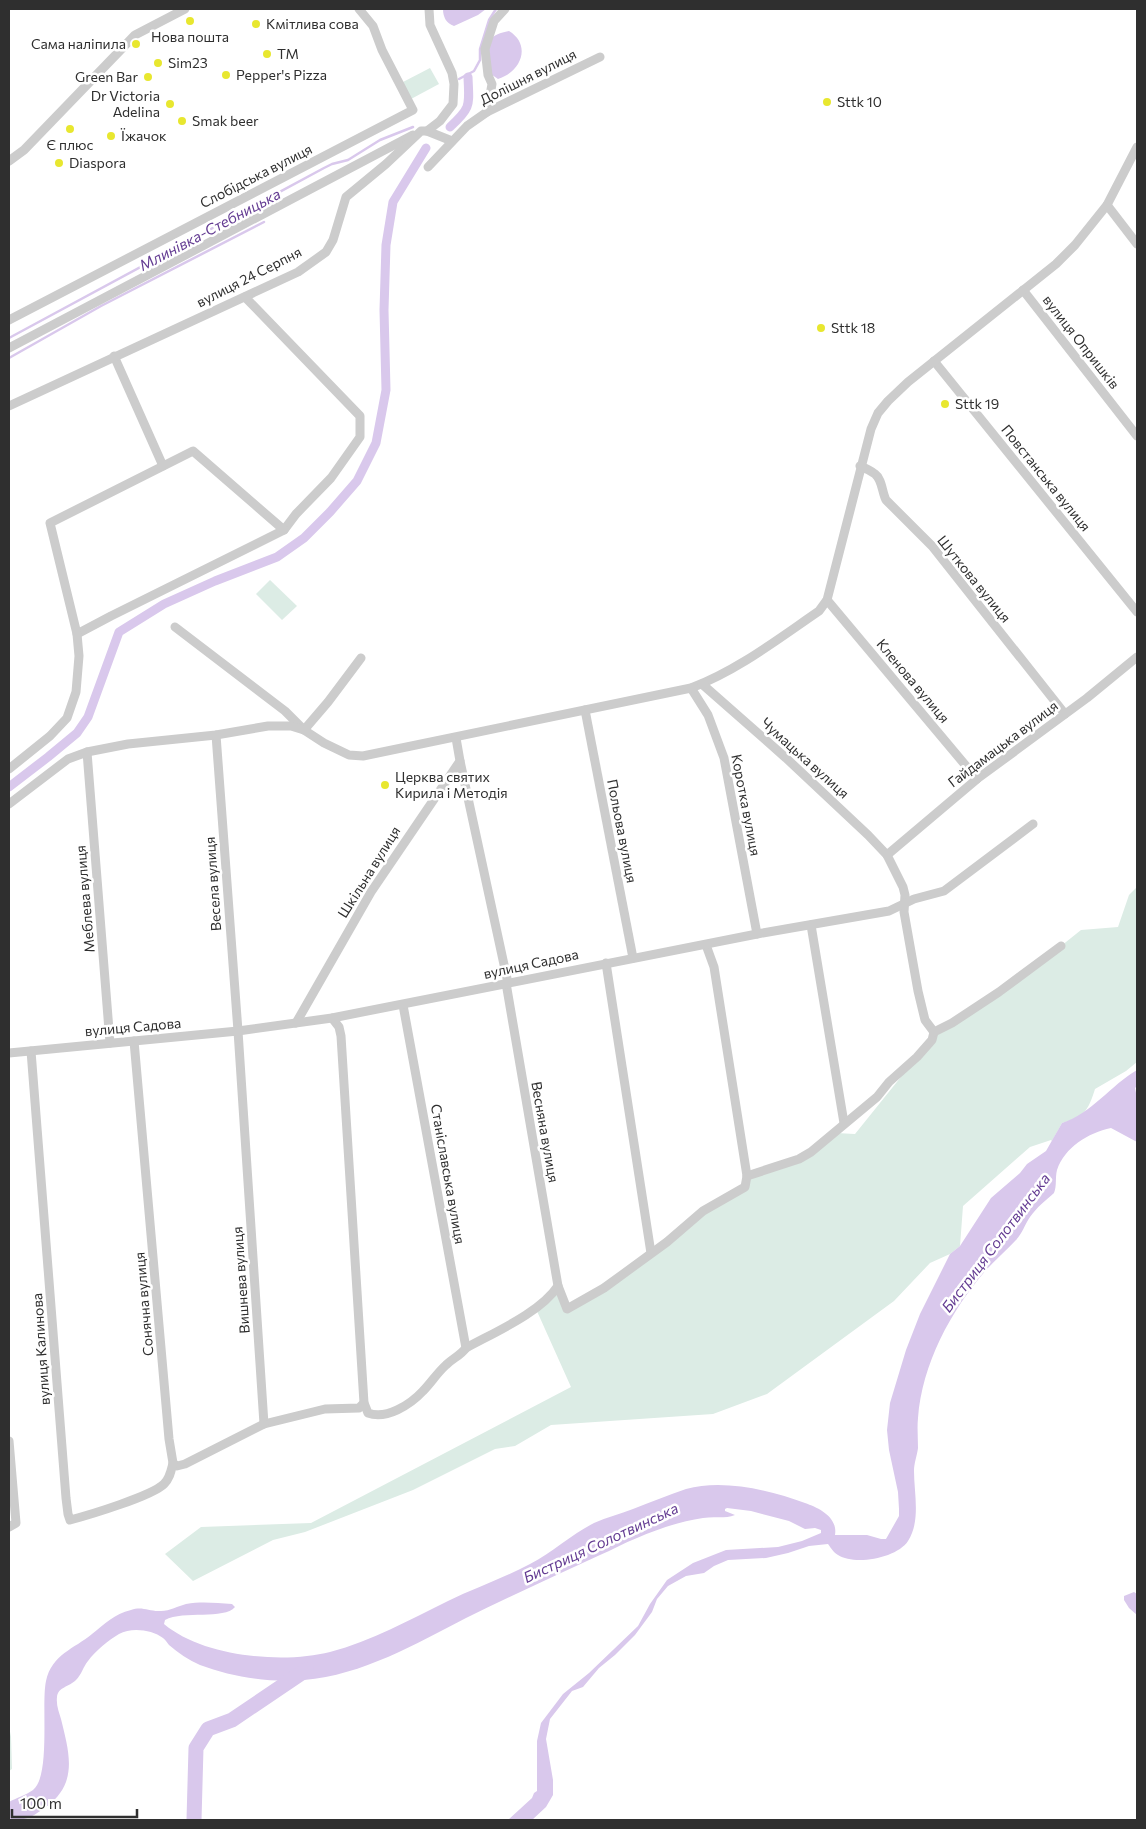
<svg xmlns="http://www.w3.org/2000/svg" width="1146" height="1829" viewBox="0 0 1146 1829" font-family="Commissioner,sans-serif">
<rect width="100%" height="100%" fill="#fff"/>
<g fill="#dcece5">
<path d="M430,68L439,84L411,99L403,82Z"/>
<path d="M270,580L297,606L282,620L256,594Z"/>
<path d="M1137,887V1062L1126,1071L1095,1089C1088,1111 1085,1116 1062,1123L1052,1141L1051,1140L1030,1147L963,1206L960,1246L950,1254L930,1263L894,1301L767,1394L713,1414L551,1425L515,1446L495,1449L413,1490L305,1532L273,1540L193,1581L165,1554L201,1527L311,1523L571,1387L536,1309L558,1286L567,1308L745,1187L747,1176L799,1159L836,1133L855,1134L917,1057L934,1032L1061,946L1081,930L1118,927L1129,895Z"/>
<path d="M9,1726L11,1737L12,1769L9,1771Z"/>
</g>
<g fill="#d9c8ec">
<path d="M443,9H486L478,15L454,26C446,23 443,17 443,9Z"/>
<path d="M509,31C532,45 521,72 498,79L488,72C486,49 482,36 509,31Z"/>
<path d="M1137,1070V1086L1135,1088L1137,1098V1142L1111,1128C1088,1133 1065,1147 1057,1170C1055,1178 1057,1186 1054,1193C1045,1201 1037,1207 1030,1217C1025,1224 1022,1234 1016,1240C1007,1250 996,1259 987,1269C951,1310 922,1364 918,1418C917,1428 918,1438 918,1448C917,1456 914,1463 914,1471C914,1493 921,1521 908,1541C897,1558 855,1566 838,1555C834,1553 831,1548 828,1544L809,1546L788,1553L766,1558L728,1560L714,1566L704,1573L686,1576L668,1586L657,1599L652,1612L635,1635L615,1655L599,1668L583,1687L572,1691L550,1719L546,1739L553,1780V1795L546,1807L532,1820H508L532,1798L534,1793L537,1791V1741L541,1723L563,1694L589,1673L638,1626L650,1604L667,1580L693,1563L726,1550L778,1547L802,1541L821,1533V1530L815,1528L805,1529L789,1521L751,1511L727,1508L725,1509V1511L735,1515C725,1519 714,1516 703,1518C681,1521 658,1529 637,1538C624,1543 612,1550 600,1555C555,1576 510,1596 466,1618C415,1644 363,1675 304,1680C270,1683 232,1677 200,1665C189,1660 178,1653 169,1645C167,1643 166,1640 163,1638C152,1630 132,1627 119,1634C109,1640 95,1651 88,1661C83,1667 82,1674 76,1680C69,1687 58,1687 57,1697C56,1705 59,1712 61,1719C69,1752 79,1783 46,1807C30,1818 28,1820 9,1820V1802C16,1798 26,1795 33,1790C51,1776 41,1704 46,1681C52,1654 74,1649 92,1634C105,1624 114,1614 131,1610C143,1606 149,1612 161,1611C170,1611 178,1606 186,1604C202,1601 216,1603 232,1604L235,1607C224,1620 184,1610 165,1620L164,1624C203,1657 283,1664 330,1652C372,1641 409,1620 448,1601C475,1588 504,1578 530,1564C553,1552 572,1534 594,1523C607,1517 620,1514 633,1509C651,1502 668,1495 686,1489C723,1479 770,1490 805,1503C819,1508 838,1517 835,1535H867L881,1539H886L899,1516V1509L898,1492L889,1450L887,1430L890,1403L906,1350L920,1314L950,1254L960,1246L991,1198L1020,1173L1027,1164L1046,1151L1062,1123C1091,1114 1111,1085 1137,1070Z"/>
<path d="M1134,1592L1137,1594V1615L1129,1608L1124,1600V1596Z"/>
</g>
<g fill="none" stroke-linecap="round" stroke-linejoin="round">
<g stroke="#d9c8ec" stroke-width="2.5">
<path d="M459,79L474,71L480,60V49L489,20L496,9"/>
<path d="M9,338L324,168L332,164L348,160L380,140L413,127"/>
<path d="M9,358L101,306L264,222"/>
</g>
<g stroke="#d9c8ec" stroke-width="9">
<path d="M450,127C472,107 469,105 468,77"/>
<path d="M9,787L48,757L77,733L88,717L119,632L164,604L215,581L277,557L304,538L330,512L357,481L376,443L386,390L384,310L386,245L393,202L426,148"/>
</g>
<path stroke="#d9c8ec" stroke-width="15" d="M194,1820L196,1748L208,1729L232,1720L306,1670"/>
<g stroke="#ccc" stroke-width="9">
<path d="M487,112L492,84L488,75L485,49L494,21L505,9"/>
<path d="M427,131L452,141"/>
<path d="M9,161L24,150L135,35L185,9"/>
<path d="M428,167L467,126L487,112L600,57"/>
<path d="M1107,205L1137,244"/>
<path d="M1023,290L1137,436"/>
<path d="M9,320L413,110L382,50L373,26L359,9"/>
<path d="M9,348L413,135"/>
<path d="M114,356L163,466"/>
<path d="M934,361L1137,612"/>
<path d="M9,406L298,272L326,252L333,240L346,197L386,164L421,131H427L440,121L453,104L454,84L452,73L430,25L429,9"/>
<path d="M860,466C865,468 871,471 875,474C882,479 882,492 886,500L932,546L1065,714"/>
<path d="M827,600L977,779"/>
<path d="M175,627L285,711L304,730L328,702L361,658"/>
<path d="M77,634L111,616L284,530L296,514L331,478L360,437V416L245,297"/>
<path d="M691,688L708,715L724,758L757,934"/>
<path d="M585,710L633,958"/>
<path d="M216,735L238,1031L264,1424L325,1409L359,1408L364,1403"/>
<path d="M87,752L110,1043"/>
<path d="M460,761L508,983"/>
<path d="M9,769L50,736L67,718L76,692L79,656L77,634L50,523L193,451L284,530"/>
<path d="M9,804L68,759L87,752L128,744L216,735L268,726H291L304,730L324,743L349,755L363,756L691,688C738,670 778,639 819,611L827,600L871,429L878,413L888,401L908,382L1056,264L1075,245L1107,205L1137,147"/>
<path d="M887,855L977,779L1087,698L1137,657"/>
<path d="M811,925L844,1123"/>
<path d="M706,945L714,967L747,1176"/>
<path d="M606,963L651,1253"/>
<path d="M506,983L558,1286"/>
<path d="M403,1005L466,1348"/>
<path d="M332,1018L339,1027L341,1036L364,1403L368,1413C386,1420 410,1405 423,1391C431,1383 437,1373 446,1365C453,1358 460,1356 466,1348C495,1332 540,1313 558,1286L567,1309L604,1288L667,1242L703,1211L745,1187L747,1176L799,1159L811,1152L877,1097L889,1082L917,1057L932,1040L934,1032L925,1020L918,991L904,912L905,895L903,887L887,855L868,835L786,758L702,684"/>
<path d="M296,1023L371,892L460,761L456,738"/>
<path d="M934,1032L952,1023L999,992L1061,946"/>
<path d="M134,1041L169,1439L173,1463L177,1466L185,1464L264,1424"/>
<path d="M31,1051L66,1498L68,1514L70,1520C89,1515 152,1496 164,1484C170,1478 171,1471 173,1463"/>
<path d="M9,1053L238,1031L332,1018L757,934L889,911L914,899L944,891L1033,824"/>
<path d="M9,1441L16,1523L9,1527"/>
</g>
</g>
<g fill="#e8e72f" stroke="#fff" stroke-width="2">
<circle cx="190" cy="21" r="5"/>
<circle cx="256" cy="24" r="5"/>
<circle cx="136" cy="44" r="5"/>
<circle cx="267" cy="54" r="5"/>
<circle cx="158" cy="63" r="5"/>
<circle cx="226" cy="75" r="5"/>
<circle cx="148" cy="77" r="5"/>
<circle cx="827" cy="102" r="5"/>
<circle cx="170" cy="104" r="5"/>
<circle cx="182" cy="121" r="5"/>
<circle cx="70" cy="129" r="5"/>
<circle cx="111" cy="136" r="5"/>
<circle cx="59" cy="163" r="5"/>
<circle cx="821" cy="328" r="5"/>
<circle cx="945" cy="404" r="5"/>
<circle cx="385" cy="785" r="5"/>
</g>
<g text-anchor="middle" stroke-width="5" stroke-linejoin="round" paint-order="stroke">
<g font-size="14" fill="#2f2f2f" stroke="#fff" text-anchor="start">
<text x="266" y="29">Кмітлива сова</text>
<text x="190" y="42" text-anchor="middle">Нова пошта</text>
<text x="126" y="49" text-anchor="end">Сама наліпила</text>
<text x="277" y="59">TM</text>
<text x="168" y="68">Sim23</text>
<text x="236" y="80">Pepper's Pizza</text>
<text x="138" y="82" text-anchor="end">Green Bar</text>
<text x="160" y="101" text-anchor="end">Dr Victoria<tspan x="160" dy="16">Adelina</tspan></text>
<text x="837" y="107">Sttk 10</text>
<text x="192" y="126">Smak beer</text>
<text x="121" y="141">Їжачок</text>
<text x="70" y="150" text-anchor="middle">Є плюс</text>
<text x="69" y="168">Diaspora</text>
<text x="831" y="333">Sttk 18</text>
<text x="955" y="409">Sttk 19</text>
<text x="395" y="782">Церква святих<tspan x="395" dy="16">Кирила і Методія</tspan></text>
</g>
<g font-size="14" fill="#2f2f2f" stroke="#fff">
<text transform="translate(528 77) rotate(-27)" y="5">Долішня вулиця</text>
<text transform="translate(256 176) rotate(-27)" y="5">Слобідська вулиця</text>
<text transform="translate(249 277) rotate(-27)" y="5">вулиця 24 Серпня</text>
<text transform="translate(1081 342) rotate(52)" y="5">вулиця Опришків</text>
<text transform="translate(1046 478) rotate(51)" y="5">Повстанська вулиця</text>
<text transform="translate(974 579) rotate(51)" y="5">Шуткова вулиця</text>
<text transform="translate(913 681) rotate(50)" y="5">Кленова вулиця</text>
<text transform="translate(1003 744) rotate(-37)" y="5">Гайдамацька вулиця</text>
<text transform="translate(805 758) rotate(42)" y="5">Чумацька вулиця</text>
<text transform="translate(746 805) rotate(79)" y="5">Коротка вулиця</text>
<text transform="translate(622 831) rotate(79)" y="5">Польова вулиця</text>
<text transform="translate(369 872) rotate(-58)" y="5">Шкільна вулиця</text>
<text transform="translate(213 884) rotate(-94)" y="5">Весела вулиця</text>
<text transform="translate(85 899) rotate(-95)" y="5">Меблева вулиця</text>
<text transform="translate(531 964) rotate(-12)" y="5">вулиця Садова</text>
<text transform="translate(133 1027) rotate(-5)" y="5">вулиця Садова</text>
<text transform="translate(545 1132) rotate(80)" y="5">Весняна вулиця</text>
<text transform="translate(448 1174) rotate(80)" y="5">Станіславська вулиця</text>
<text transform="translate(241 1280) rotate(-94)" y="5">Вишнева вулиця</text>
<text transform="translate(144 1304) rotate(-95)" y="5">Сонячна вулиця</text>
<text transform="translate(41 1349) rotate(-94)" y="5">вулиця Калинова</text>
</g>
<g font-size="15" font-style="italic" fill="#633b92" stroke="#fff">
<text transform="translate(210 230) rotate(-28)" y="5">Млинівка-Стебницька</text>
<text transform="translate(996 1243) rotate(-53)" y="5">Бистриця Солотвинська</text>
<text transform="translate(601 1543) rotate(-25)" y="5">Бистриця Солотвинська</text>
</g>
</g>
<rect width="1146" height="1829" fill="none" stroke="#2f2f2f" stroke-width="20"/>
<path d="M12 1809v8h125v-8" fill="none" stroke="#2f2f2f" stroke-width="2.5"/>
<text x="20" y="1809" font-size="15" fill="#2f2f2f" stroke="#ffffff" stroke-width="4" paint-order="stroke">100 m</text>
</svg>
